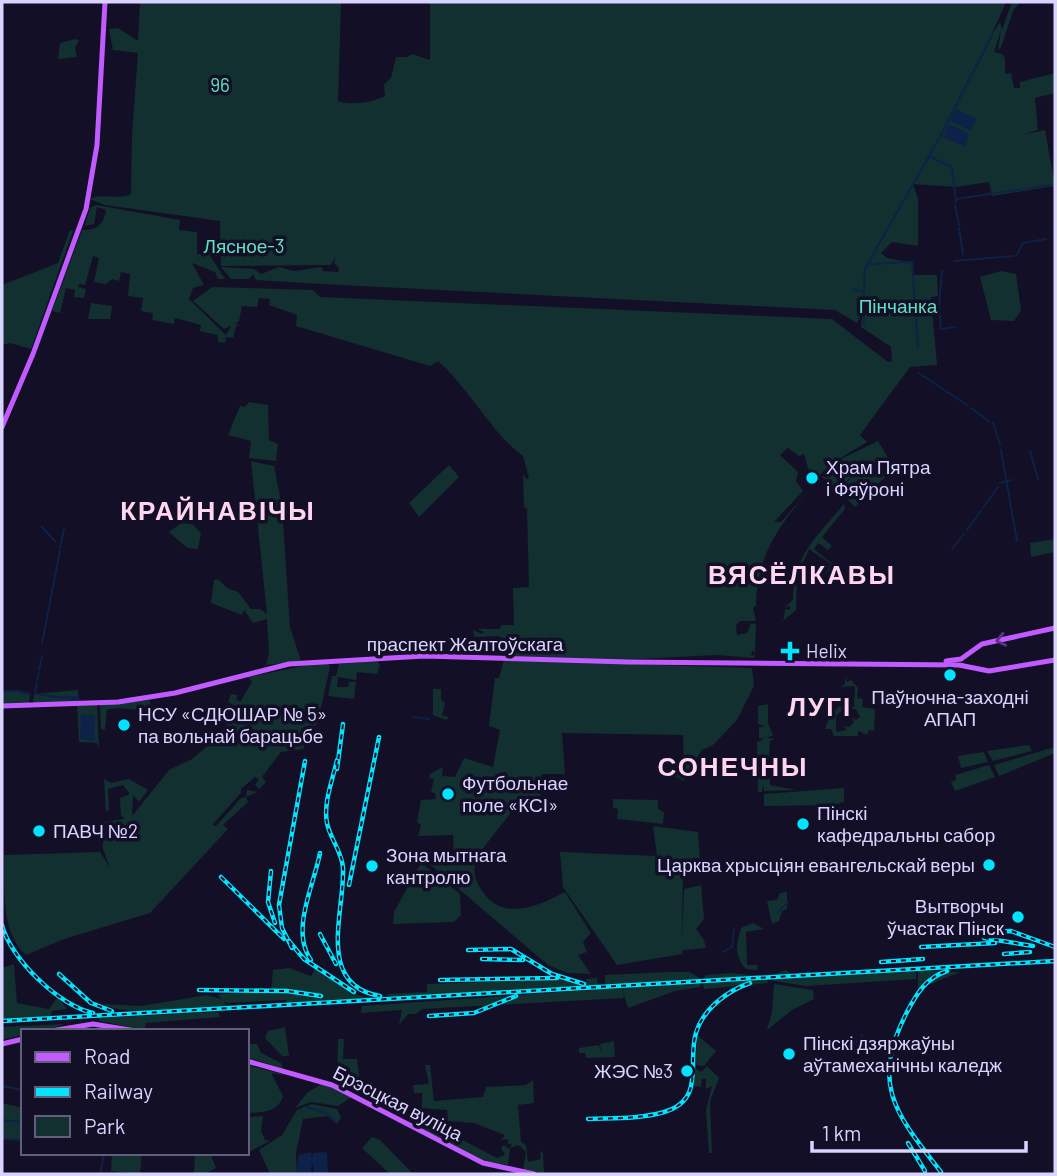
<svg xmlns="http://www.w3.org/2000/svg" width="1057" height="1176" viewBox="0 0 1057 1176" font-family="Barlow,sans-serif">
<rect width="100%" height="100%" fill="#130f26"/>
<g fill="#12302f" fill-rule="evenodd">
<path d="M140,2H341L338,101C350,106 375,102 385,96L384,84L391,78L396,57H407L412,54L430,60V2H1006L991,36L1000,22L1002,30L1012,2H1020L1013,11L1001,47L998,50L1001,30L994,52L1002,54L1005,58V74L1011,73L1014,88H1020V82L1055,73V93L1035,98L1038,130L1021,135L1045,130L1055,186L992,196L989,182L956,187L913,184L918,199V246L892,242L881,253L887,258L913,263L914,275H937L938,296L931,297L937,365L910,367L860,435L867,442L832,463L819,476L808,468L804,454L799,456L788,448L780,455L798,472L796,481L803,491L774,522H781L809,490C777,529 757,555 756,606L753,608L756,621H740L736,625L737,635L747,633L751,623L756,625L755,654L753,650L751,656L755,655L754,658L717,655L616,660L513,657L512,649L499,636L474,637L473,630L482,634L484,632L478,629H500L501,625H514L513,588L529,587L527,509L524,507L523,474L526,479L529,478L523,456C492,434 469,388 438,361L430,366L296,326L297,315L269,305L270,299L259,298L257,307L242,306L239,321L235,324L240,325L236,326L233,338L226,337L225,343L218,342V335L200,331L201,325L175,318L174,324L152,320L153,313L141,311L143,298L128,296L130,274L121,272L119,281L112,279L106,284L94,282L99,258L93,256L85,285L79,284L78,287L86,289L84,298L74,297L75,290L66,288L60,313L52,311L82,230C97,231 104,224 106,210L97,207L94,224L85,226L90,208L96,205L180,220L179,230L197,232V254H209L225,279H218L215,272L192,263L204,285L193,288L189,299L226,335L231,326L224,329L193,301L212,287L313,290L320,297L832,319L888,362L892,361L891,347L861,327L863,310L857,323L835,310L321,284L256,280L253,274L249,279H231L221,267L254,269L261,274L279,267L294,271L322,267L323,271L338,272L339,268L334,263L336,256L331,265L221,266L220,221L105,205L90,199C101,192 118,201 131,194L132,136L138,53L113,50L109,29L118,28L138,41Z"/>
<path d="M75,39L79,40L75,48L77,57L58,59L60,43Z"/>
<path d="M70,230L73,231L31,349L10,343L2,345V285L58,263Z"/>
<path d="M1001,271L1016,274L1021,310L1014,321L991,320L980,277Z"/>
<path d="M91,303L112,306L110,319H88Z"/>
<path d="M249,402L268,405L269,440L278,444L276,461L249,458L251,441L228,435L240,406L245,407Z"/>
<path d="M878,441L894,468L855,507L839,491L870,457L838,490L822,477L841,459Z"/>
<path d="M251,461L274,466L282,507L290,627L301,661L266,665L269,654L267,619L253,623L244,610L242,615L211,603L214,580L218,579L227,588L238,592L251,609H260L267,614Z"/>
<path d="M449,465L459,477L419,517L409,503Z"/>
<path d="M844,504L845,509L822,537L832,546L828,550L818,543L814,549L837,568L835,570L832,566L824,576L831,564L809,549L797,576L796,610L774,628L784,619L785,609L790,610V606L785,607L793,600C793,555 817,537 844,504Z"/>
<path d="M181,523L192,524L201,533L198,549L187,548L169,532Z"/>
<path d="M1055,539V552L1031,557L1030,543Z"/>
<path d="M504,660L752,668L754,686L737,720L713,745L702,750L693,763L694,772L690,770L685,773L684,781L674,776L684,771L683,735L562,733L565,774H542L540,796H523C514,811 478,851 476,862C472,874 476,882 483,892C503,922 539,906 565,892L591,933L583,942L587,952L578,955L591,974L567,973L548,965L426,861L422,853L440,850L451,857L454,855L453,835L418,836L421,825L417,822L421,800L436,799L435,793L431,792L434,779L429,778L430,774L443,767L442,776L455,777L464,758L493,767L500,730L489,726L495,678H499Z"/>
<path d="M377,661L380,665L377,674L357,672L356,680L338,677L337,687H348L349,682H356L354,699L328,696L332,676H336L339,664Z"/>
<path d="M313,664H328L330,667L318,721L303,749L281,752L262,777L266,782L259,789L255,785L259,779L255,777L241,789V793L212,825L216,826L241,798L246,797L247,790L258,792L246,797L248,802L223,825L228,829L150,913L64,939L26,955C0,932 5,889 4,855L100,852L110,868L103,849V822L125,819L121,815L120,798L130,794L123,785L108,789L109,809L106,813L104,779L111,783L129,779L148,790L139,802L133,795L132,816L169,770L192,759L219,736L237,707L228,702L231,694L238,695L236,699L240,702L252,682L248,677Z"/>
<path d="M846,676L847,682L851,680L858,688L857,698L863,699L862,707L875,709L874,731L869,730L867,735L858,731V736H834L831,729H825L829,719L826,700L837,710L838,707H854L855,686L841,687L845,684ZM845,708L856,709L860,717L856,720L851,717L854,722L849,727L843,726L847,730L836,732V716Z"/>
<path d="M433,689H441V699L445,703L442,715L449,717L446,720L433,715Z"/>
<path d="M2,690L30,693L29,704L2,705Z"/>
<path d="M78,690L79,702L33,703L34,694Z"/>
<path d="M150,700V710C135,711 122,706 107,710L105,730L101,729L100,705Z"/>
<path d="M768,704V723L773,735L767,738L775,739L770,741L768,778H764L762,753V779H770V785L796,790L764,791L763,784L762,792H758L757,742L764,739L759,738V727L765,726L758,724V706Z"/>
<path d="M77,705H97L99,749L97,743L79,742Z"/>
<path d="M1029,745L1032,751L993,761L987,751Z"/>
<path d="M1055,747V753L999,776L994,765Z"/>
<path d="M984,752L988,762L961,768L958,756Z"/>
<path d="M989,765L995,777L955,791L951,782L956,780L955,775Z"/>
<path d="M844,788V802L833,805L764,806V794Z"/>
<path d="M613,799L658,800V809L664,812L663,824L617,819L618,809L613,808Z"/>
<path d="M101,822L102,832L59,834V832L68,830V823Z"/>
<path d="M653,826L698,832L700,858L683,859L682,941L684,889L701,885L704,919L696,929L704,940L706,948L683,950L682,954L617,965L563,887L560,852L657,856Z"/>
<path d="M421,863L460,894L461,915L454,922L393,924L394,912Z"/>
<path d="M787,892V909L782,911L779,921L772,924L767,901L777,900L780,893Z"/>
<path d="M753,923L764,929L746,932L747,965H758L757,970L746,969C734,955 736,945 741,928Z"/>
<path d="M14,964L17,1003L49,1009L58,997L67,1009L52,1011L51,1016L2,1020V968Z"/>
<path d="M289,968L311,976L315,969L354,994L374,999L288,1003L286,1000L226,1003L223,1000L227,1006C201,1008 122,1017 103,1004L141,1006L207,995L221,999L218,995L222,994L271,992L273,970Z"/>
<path d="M887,969L916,970V979L806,986L774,981L773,975L786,970L792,975Z"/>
<path d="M918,970L960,972L926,986L923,993L918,994Z"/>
<path d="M670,972H689L700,978V987L675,991L628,1008L622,989L624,998L422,1009L416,1014H408L399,1025L402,1010L361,1013L362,1006L591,990L589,986L393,997L385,994L427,992V984L552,980L555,977L586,985V979L597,978L598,986L605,985V975Z"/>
<path d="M730,973L765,976L768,983L704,989L702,980L706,975Z"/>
<path d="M774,984L813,990L814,999L792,1010L767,1030L772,1012Z"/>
<path d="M218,1012L220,1017L146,1023L144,1030L100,1021L98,1018Z"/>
<path d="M65,1024L43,1031H23V1035L2,1040V1027Z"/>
<path d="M285,1027L289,1056H282L265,1038L268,1031Z"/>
<path d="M697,1035L716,1051L704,1066L696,1065Z"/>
<path d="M338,1039H344L343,1059H357L360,1081L353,1090L337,1084Z"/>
<path d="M614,1041L615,1057L586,1058L585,1053H579V1048L599,1045L602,1055L600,1044Z"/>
<path d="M251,1044H257L261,1053L281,1063L283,1069L247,1057V1047Z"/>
<path d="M247,1065L289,1076L271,1073L283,1096C278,1113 262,1112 247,1113Z"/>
<path d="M425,1065H430L434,1101L483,1097L486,1087L526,1085L533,1080L534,1103L518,1105L521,1142L526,1145L528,1162L541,1159L540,1151L543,1153L544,1173L523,1170L526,1152L518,1145L510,1148L512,1144H508V1139L501,1140L505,1135L474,1123L448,1121L447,1110L422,1108V1093H414L413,1085L429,1084Z"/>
<path d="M707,1066L719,1078L710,1101L712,1153H709L706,1110L712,1086L706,1089V1079H702L701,1087L695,1086L688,1100L679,1104L692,1086L695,1068L701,1072Z"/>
<path d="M323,1083L350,1095V1098L338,1106L311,1102L295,1108L307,1093Z"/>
<path d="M2,1103L23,1108V1140L2,1139Z"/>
<path d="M311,1104L337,1109L341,1118L337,1124L327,1116L303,1119L296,1153L297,1174H270L259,1150L282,1135L297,1110Z"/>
<path d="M263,1116L261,1131L265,1140L270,1141L241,1156H240L248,1152L247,1117Z"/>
<path d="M426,1121L497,1158L505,1155L501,1148L503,1145L510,1149L508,1165L485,1162L443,1140L445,1135L441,1138L422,1130Z"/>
<path d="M372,1137L380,1140L413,1174H390L362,1148Z"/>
<path d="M112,1153H142L140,1174L111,1171Z"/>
<path d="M195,1153H210L216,1168L205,1174H166L194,1173Z"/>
</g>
<g fill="#0c2248">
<path d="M956,109L977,119L971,131L950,121Z"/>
<path d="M949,124L969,134L965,147L943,137Z"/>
<path d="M81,714L95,716L94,741L80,739Z"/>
<path d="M311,1152L312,1160L313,1153L327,1152L328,1174H314L312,1161L311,1174H297L298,1155Z"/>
</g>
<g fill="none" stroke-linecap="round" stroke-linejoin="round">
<g stroke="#0c2248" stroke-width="2">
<path d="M940,137L992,35"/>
<path d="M930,157L952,167L956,202"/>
<path d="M956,199L1051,185"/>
<path d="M955,205L959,225"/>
<path d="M959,228L963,254"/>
<path d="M876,249L939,139"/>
<path d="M1016,256L1023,243L1046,239"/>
<path d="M954,261L1013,256"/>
<path d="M868,264L912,262L918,347"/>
<path d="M942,271L939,304L941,329L955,327"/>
<path d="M853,289L864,292L865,269L876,250"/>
<path d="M864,324V293"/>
<path d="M919,373L967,405"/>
<path d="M971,408L990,422"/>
<path d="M993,423L1000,444"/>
<path d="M1001,450L1017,541"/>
<path d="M1030,451L1038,479"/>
<path d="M1000,483L1011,480"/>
<path d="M983,508L998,487"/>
<path d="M42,527L55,541"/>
<path d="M967,530L981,511"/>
<path d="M60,548L64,529"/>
<path d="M952,549L964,534"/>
<path d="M42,643L60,551"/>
<path d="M39,670L42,656"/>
<path d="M37,680L39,673"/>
<path d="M2,691H18L30,695"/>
<path d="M35,692L37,683"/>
<path d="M35,694L80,700"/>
<path d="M51,697H78"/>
<path d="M413,717L429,719"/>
<path d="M778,912L788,902"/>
<path d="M723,952L732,947L734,929"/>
<path d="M849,1052L862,1035"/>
<path d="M2,1086L23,1090"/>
<path d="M307,1107L326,1113L337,1123"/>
<path d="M2,1120L23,1122"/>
<path d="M2,1139L23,1140"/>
<path d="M100,1174L104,1153"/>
</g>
<g stroke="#c25bff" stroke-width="5">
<path d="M2,427L33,354L86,209L97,145L105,2"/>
<path d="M946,661L961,659L982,644L1055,628"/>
<path d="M2,706L118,702L175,693L289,664L424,656L628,662L959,665L989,671L1055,660"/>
<path d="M51,1031L93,1024L136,1031"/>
<path d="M2,1044L23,1039"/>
<path d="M247,1061L332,1085L483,1163L534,1174"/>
</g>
<defs>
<g id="rail">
<path d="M337,760C333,779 323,803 327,823C330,839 342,851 343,868C345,911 315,985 380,996"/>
<path d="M337,769L343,724"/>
<path d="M271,871L268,902L275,923"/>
<path d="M221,877L284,939"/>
<path d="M349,885L379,737"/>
<path d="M2,925C10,958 59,1006 93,1013"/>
<path d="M320,934L336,964"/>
<path d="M922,935L1011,931L1055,947"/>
<path d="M984,938L1033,946"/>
<path d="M289,941L304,959L354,992"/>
<path d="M921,947L995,943"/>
<path d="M292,948L282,928L279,905L305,761"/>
<path d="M468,950L511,949L552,974L584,984"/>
<path d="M1004,954L1030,952"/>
<path d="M482,959L523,960"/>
<path d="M311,960C290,931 314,885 320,853"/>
<path d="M881,962L923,959"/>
<path d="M59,974L91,1003L112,1011"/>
<path d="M440,980L557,978"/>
<path d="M199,990L287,991L321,996"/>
<path d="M429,1016L474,1013L516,996"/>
<path d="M2,1021L1055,961"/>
<path d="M588,1119C612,1118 641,1119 664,1112C706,1100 687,1062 696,1033C703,1009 727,991 750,983"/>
<path d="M908,1143L925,1171"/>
<path d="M941,1172C895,1113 870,1084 907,1012C917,993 926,978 947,971"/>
</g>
</defs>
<use href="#rail" stroke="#00e5ff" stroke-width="4.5"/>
<use href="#rail" stroke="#130f26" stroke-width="2" stroke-dasharray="5" stroke-linecap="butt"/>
</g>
<defs><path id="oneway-chevron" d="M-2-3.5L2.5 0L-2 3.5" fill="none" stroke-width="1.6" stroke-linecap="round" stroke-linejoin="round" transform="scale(1.75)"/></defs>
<use stroke="#623188" href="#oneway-chevron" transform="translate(1001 640) rotate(167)"/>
<g fill="#00e5ff" stroke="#130f26" stroke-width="2.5">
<circle cx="812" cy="478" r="7"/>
<path d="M786.5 640.5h7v7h7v7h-7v7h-7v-7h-7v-7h7z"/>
<circle cx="950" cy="675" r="7"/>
<circle cx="124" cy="725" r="7"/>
<circle cx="448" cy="794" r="7"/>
<circle cx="803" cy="824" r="7"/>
<circle cx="39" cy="831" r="7"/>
<circle cx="989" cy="865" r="7"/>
<circle cx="372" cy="866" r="7"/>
<circle cx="1018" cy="917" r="7"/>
<circle cx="789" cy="1054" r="7"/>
<circle cx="687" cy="1071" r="7"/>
</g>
<g text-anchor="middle" stroke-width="7" stroke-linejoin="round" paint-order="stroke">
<g font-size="19" fill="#5fe0c0" stroke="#130f26">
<text x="220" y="92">96</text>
<text x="244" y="253">Лясное-3</text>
<text x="898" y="313">Пінчанка</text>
</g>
<g font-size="19" fill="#d9d4ff" stroke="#130f26" text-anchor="start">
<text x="826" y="474">Храм Пятра<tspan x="826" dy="22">і Фяўроні</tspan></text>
<text x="806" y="658">Helix</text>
<text x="950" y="704" text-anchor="middle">Паўночна-заходні<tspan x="950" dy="22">АПАП</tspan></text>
<text x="138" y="721">НСУ «СДЮШАР № 5»<tspan x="138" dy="22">па вольнай барацьбе</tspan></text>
<text x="462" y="790">Футбольнае<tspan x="462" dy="22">поле «КСІ»</tspan></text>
<text x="817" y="820">Пінскі<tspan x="817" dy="22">кафедральны сабор</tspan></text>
<text x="53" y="838">ПАВЧ №2</text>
<text x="386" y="862">Зона мытнага<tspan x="386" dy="22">кантролю</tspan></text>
<text x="975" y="872" text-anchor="end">Царква хрысціян евангельскай веры</text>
<text x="1004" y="913" text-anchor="end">Вытворчы<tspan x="1004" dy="22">ўчастак Пінск</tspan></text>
<text x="803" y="1050">Пінскі дзяржаўны<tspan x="803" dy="22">аўтамеханічны каледж</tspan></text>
<text x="673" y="1078" text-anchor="end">ЖЭС №3</text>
</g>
<g font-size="19" fill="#d9d4ff" stroke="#130f26">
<text x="465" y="651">праспект Жалтоўскага</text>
<text transform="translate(398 1103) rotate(27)" y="7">Брэсцкая вуліца</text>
</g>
<g font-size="26" font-weight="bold" letter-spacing="2" fill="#ffd6f0" stroke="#130f26">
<text x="218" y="520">КРАЙНАВІЧЫ</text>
<text x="802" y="584">ВЯСЁЛКАВЫ</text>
<text x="820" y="716">ЛУГІ</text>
<text x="733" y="776">СОНЕЧНЫ</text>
</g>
</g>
<rect width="1057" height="1176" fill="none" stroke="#d9d4ff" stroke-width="7"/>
<rect x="21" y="1029" width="228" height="126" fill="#130f26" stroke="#625e7d" stroke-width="2"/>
<rect x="35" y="1052" width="35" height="10" fill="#c25bff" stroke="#625e7d" stroke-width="2"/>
<text x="84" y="1064" font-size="21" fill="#d9d4ff">Road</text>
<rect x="35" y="1087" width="35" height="10" fill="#00e5ff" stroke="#625e7d" stroke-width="2"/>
<text x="84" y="1099" font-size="21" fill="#d9d4ff">Railway</text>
<rect x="35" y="1116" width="35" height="21" fill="#12302f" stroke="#625e7d" stroke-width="2"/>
<text x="84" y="1134" font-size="21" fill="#d9d4ff">Park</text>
<path d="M812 1141v10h214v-10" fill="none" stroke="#d9d4ff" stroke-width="3.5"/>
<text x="822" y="1141" font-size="21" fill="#d9d4ff" stroke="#130f26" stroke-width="5" paint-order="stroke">1 km</text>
</svg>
